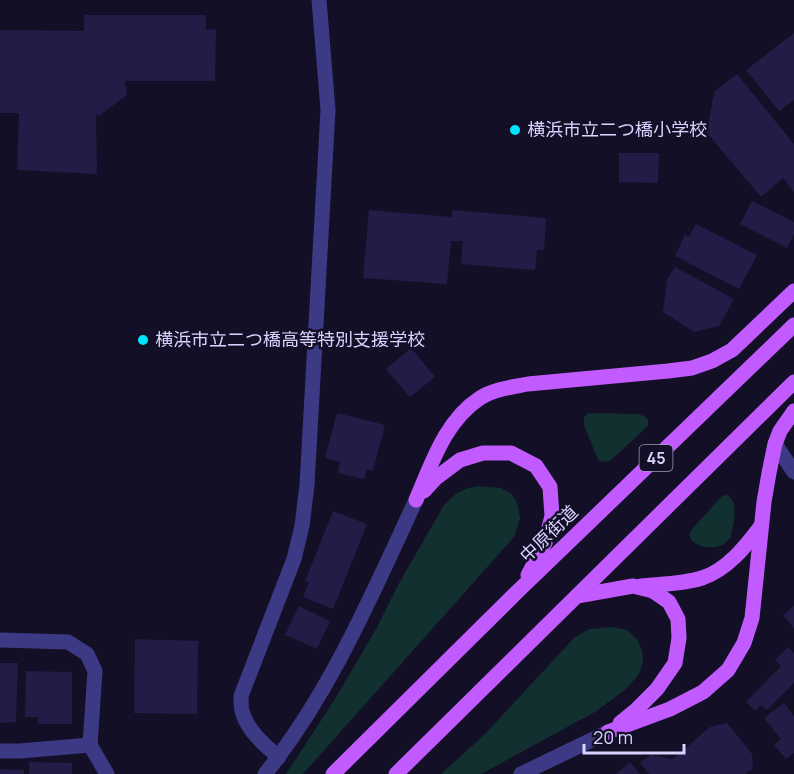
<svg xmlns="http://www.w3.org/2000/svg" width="794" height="774" viewBox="0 0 794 774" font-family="Manrope,'Noto Sans JP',sans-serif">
<rect width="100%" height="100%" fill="#130f26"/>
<g fill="#12302f">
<path d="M589,413L638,414L644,416L648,419V426L610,461L602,462L598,460L584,425V417Z"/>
<path d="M479,486L501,488L512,494L518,505L520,519L514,537L303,774H286L335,699L376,629L398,585L444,505L457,493L468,488Z"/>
<path d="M727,495C740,502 733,524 731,537C729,539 727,542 724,544C713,550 693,548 689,535L693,528L722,496Z"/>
<path d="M611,627L627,630L637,639L642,650L643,661L639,674L626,689L595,712L481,774H441L485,734L575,637L590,629Z"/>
</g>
<g fill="#241b47">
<path d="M84,15H206V30L216,29L215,81H125L127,95L100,115H96L97,174L17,170L19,113H0V30L84,31Z"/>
<path d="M794,33V100L779,111L746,70Z"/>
<path d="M737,74L794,144V192L783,178L761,197L707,133L714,92Z"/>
<path d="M619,153H659L658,183L619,182Z"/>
<path d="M752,201L794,222V234L787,248L740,224Z"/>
<path d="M369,210L452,217V210L546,218L544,250H537L535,270L461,264L463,241H451L447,284L363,278Z"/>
<path d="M696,224L757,255L739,289L675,256L685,235L689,237Z"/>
<path d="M675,267L734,299L719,326L694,332L663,312L667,280Z"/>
<path d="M411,348L435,377L410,397L386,369Z"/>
<path d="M337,413L385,425L373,471L367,469L364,479L338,473L340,462L325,458Z"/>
<path d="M333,511L367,524L333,609L303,597L309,582L305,581Z"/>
<path d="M299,606L330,621L317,649L285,635Z"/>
<path d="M794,606V628L783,615Z"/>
<path d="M135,639L198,641L197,714L134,713Z"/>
<path d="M788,647L794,653V683L767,710L761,705L755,711L746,702L781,666L775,660Z"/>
<path d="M0,663H18L16,722L0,723Z"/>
<path d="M26,671L72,672V724H38V717H25Z"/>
<path d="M784,703L794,716V753L786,759L774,745L781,739L764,718Z"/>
<path d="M727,723L752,754L753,768L745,774H649L640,762L651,755L673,759L710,727Z"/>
<path d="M29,762L72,763V774H29Z"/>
<path d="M630,762L640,774H616Z"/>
<path d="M0,769L24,770V774H0Z"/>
</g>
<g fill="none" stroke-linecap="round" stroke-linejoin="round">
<g stroke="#3d3a85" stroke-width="15">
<path d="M775,444L794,472"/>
<path d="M0,640L68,642L87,654L95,671L90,745L107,774"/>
<path d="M0,751H20L90,745"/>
<path d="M279,757C264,745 247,730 242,711C241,707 241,701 241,696L294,559L302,526L307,485L328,110L319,0"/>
<path d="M265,774C331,692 372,594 416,500"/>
<path d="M521,774L608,732"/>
</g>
<g stroke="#c25bff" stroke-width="15">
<path d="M424,491L436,478L460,460L483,453H511L536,466L550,487L552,516L545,543L528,575"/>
<path d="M416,500C432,463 445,421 480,398C494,389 512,387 528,384L668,371L692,368L712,361L732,350L794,291"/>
<path d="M641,586C661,584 683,584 702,578C727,570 746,546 761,526"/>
<path d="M577,596L633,586L653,591L669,602L678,619L679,638L675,663L657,689L636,710L620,723"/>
<path d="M608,732L670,709L703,692L728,670L744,643L752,618L764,502L769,473L775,444L780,431L794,411"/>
<path d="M333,774L518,591L794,325"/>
<path d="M396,774C529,643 661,512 794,382"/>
</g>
</g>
<g fill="#00e5ff" stroke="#130f26" stroke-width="2">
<circle cx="515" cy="130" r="6"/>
<circle cx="143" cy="340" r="6"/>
</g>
<g text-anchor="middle" stroke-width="5" stroke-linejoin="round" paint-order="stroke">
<rect fill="#130f26" stroke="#9e99be" stroke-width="1.5" x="639.5" y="445" width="33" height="26" rx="4.5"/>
<g font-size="16" font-weight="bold" fill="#d9d4ff">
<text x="656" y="464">45</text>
</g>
<g font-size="18" fill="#d9d4ff" stroke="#130f26" text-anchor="start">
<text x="527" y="136">横浜市立二つ橋小学校</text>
<text x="155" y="346">横浜市立二つ橋高等特別支援学校</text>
</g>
<g font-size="18" fill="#d9d4ff" stroke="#130f26">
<text transform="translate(549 534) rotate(-44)" y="6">中原街道</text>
</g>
</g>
<path d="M584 744v9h100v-9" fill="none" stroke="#d9d4ff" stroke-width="3"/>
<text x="593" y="744" font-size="18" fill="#d9d4ff" stroke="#130f26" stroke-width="4.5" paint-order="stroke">20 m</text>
</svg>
